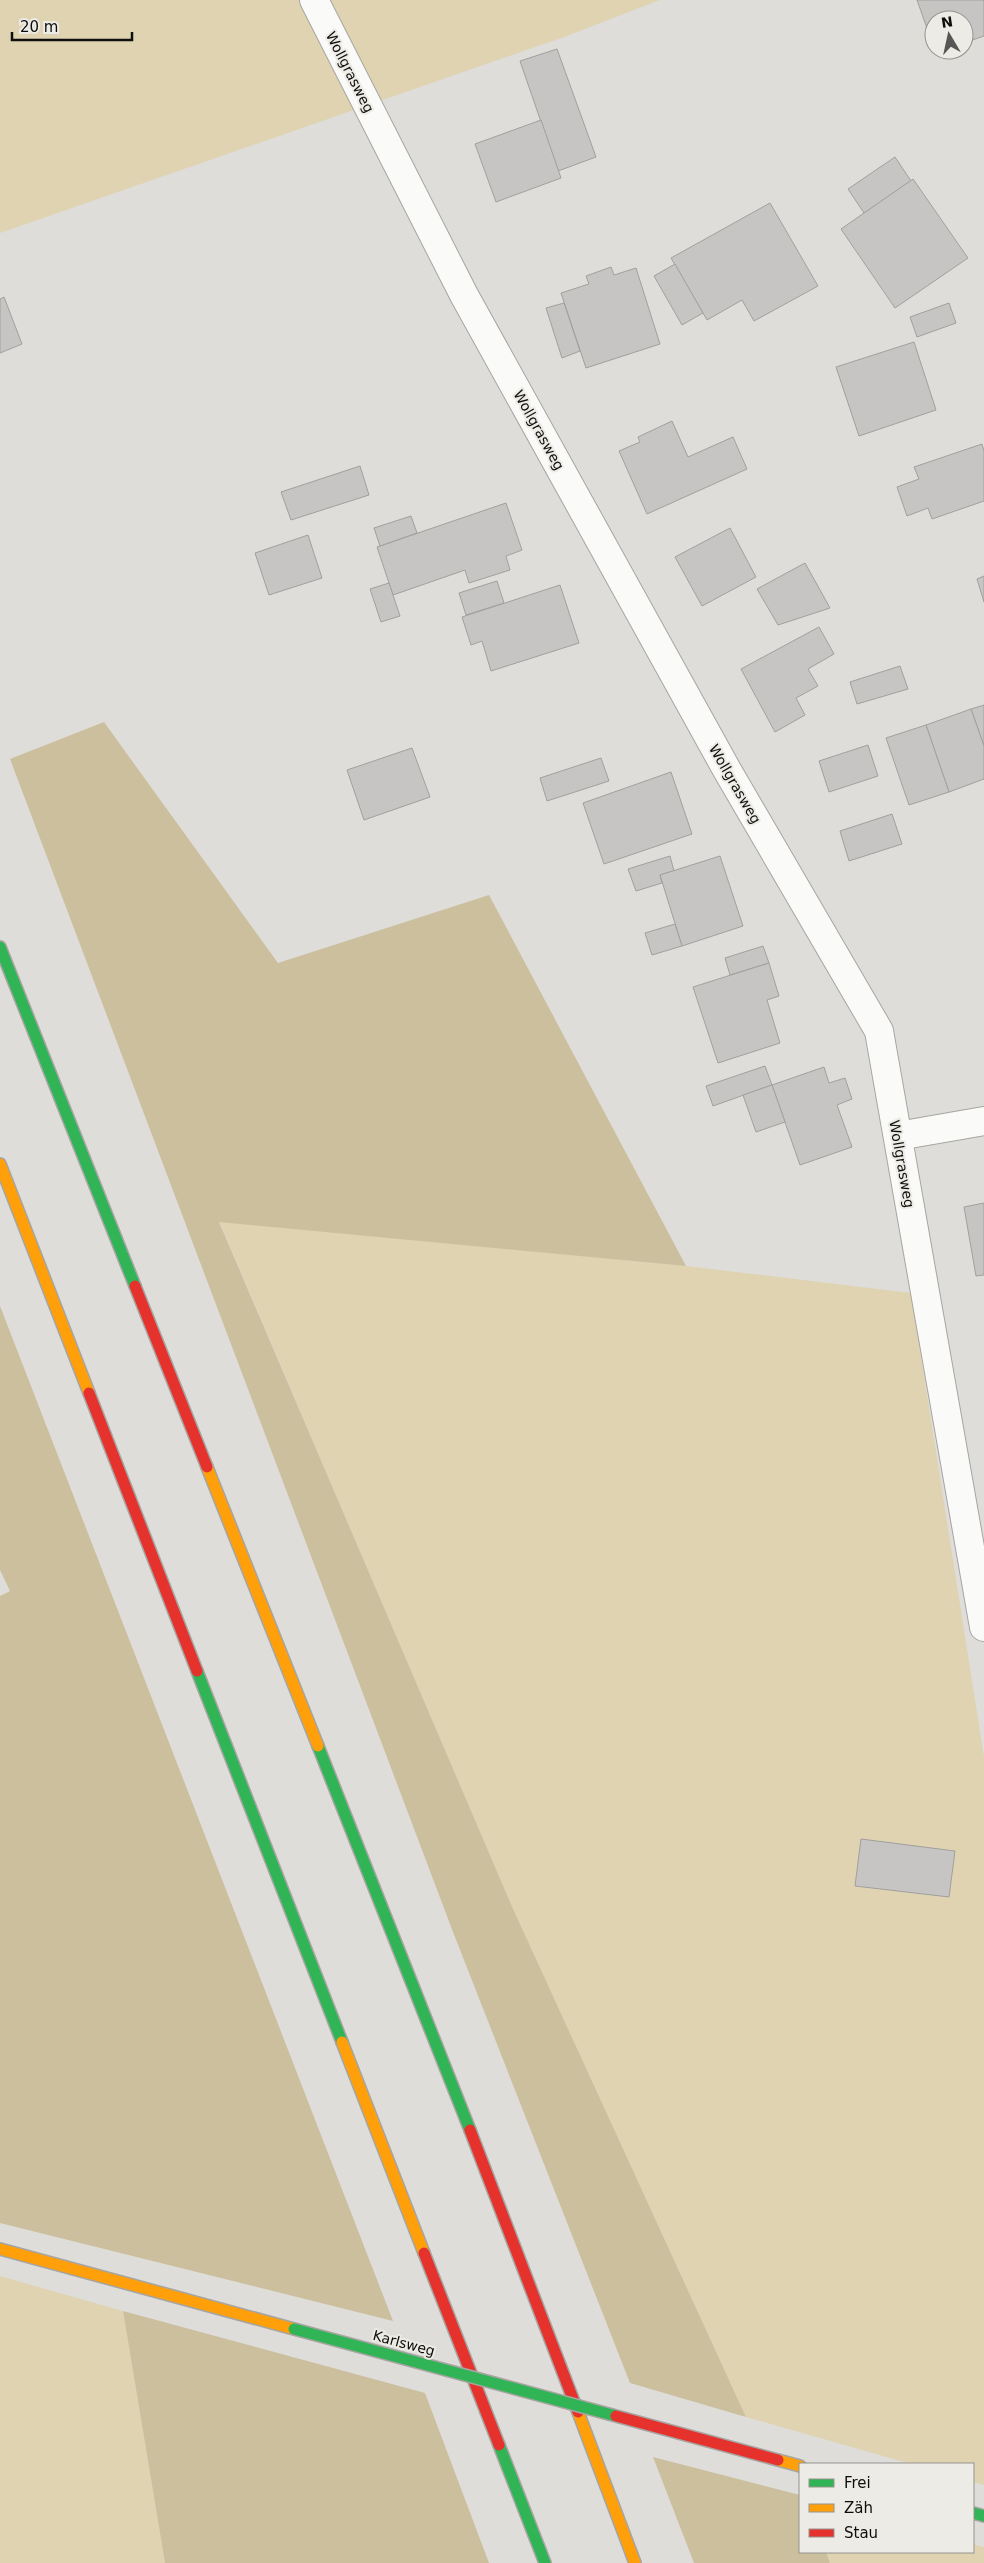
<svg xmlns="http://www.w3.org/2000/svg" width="984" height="2563" viewBox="0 0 984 2563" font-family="'DejaVu Sans',sans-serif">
<rect width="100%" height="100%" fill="#deddda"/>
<g fill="#dfd3b1">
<path d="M0,0H660L564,37L0,233Z"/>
<path d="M219,1221L686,1266L911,1293L984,1757V2485L973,2482V2464H911L746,2417L514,1911Z"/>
<path d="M0,2276L123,2311L165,2563H0Z"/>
<path d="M973,2544L984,2547V2563H830L826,2552H973Z"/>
</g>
<g fill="#cbbf9e">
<path d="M104,722L278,963L489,895L686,1266L219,1222L514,1911L746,2417L630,2383L453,1932L10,759Z"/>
<path d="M0,1306L393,2321L0,2223V1596L10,1591L0,1570Z"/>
<path d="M123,2311L425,2393L489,2563H165Z"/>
<path d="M653,2457L800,2495V2552H826L830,2563H694Z"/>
</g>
<g fill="#c6c5c3" stroke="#a1a09e">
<path d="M917,0H984V36L964,43V20H934V48Z"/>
<path d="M557,49L596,157L558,171L520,61Z"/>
<path d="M541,120L561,178L496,202L475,144Z"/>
<path d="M895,157L911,181L864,213L848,189Z"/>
<path d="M913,179L968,258L895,308L841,229Z"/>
<path d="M770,203L818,286L754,321L742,300L707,320L671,258Z"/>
<path d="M675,264L703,313L682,325L654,276Z"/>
<path d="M611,267L614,275L636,268L660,344L586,368L561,293L589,284L586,276Z"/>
<path d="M4,297L22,344L0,353V299Z"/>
<path d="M564,303L580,351L562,358L546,308Z"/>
<path d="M949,303L956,323L917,337L910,317Z"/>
<path d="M914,342L936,410L859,436L836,367Z"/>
<path d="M672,421L688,457L733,437L747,469L647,514L619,451L640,442L638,437Z"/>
<path d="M982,444L984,451V501L932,519L928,508L907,516L897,487L919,479L914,467Z"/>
<path d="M360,466L369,495L291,520L281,492Z"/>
<path d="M506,503L522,550L506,556L510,570L469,583L465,570L393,595L377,547Z"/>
<path d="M411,516L417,533L380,546L374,528Z"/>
<path d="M730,528L756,577L702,606L675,557Z"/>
<path d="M308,535L322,578L269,595L255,553Z"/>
<path d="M805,563L830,608L778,625L757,589Z"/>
<path d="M984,576V602L977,579Z"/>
<path d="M497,581L504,603L466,615L459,593Z"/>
<path d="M389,583L400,616L381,622L370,589Z"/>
<path d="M560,585L579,643L491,671L482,641L471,645L462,617Z"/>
<path d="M819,627L834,654L808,669L818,686L796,698L805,715L775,732L741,669Z"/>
<path d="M900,666L908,689L857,704L850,682Z"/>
<path d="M984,705V746L971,709Z"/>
<path d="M971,709L984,746V779L949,792L926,725Z"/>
<path d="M926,725L949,792L909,805L886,738Z"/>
<path d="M868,745L878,776L829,792L819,761Z"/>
<path d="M412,748L430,797L364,820L347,770Z"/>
<path d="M601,758L609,781L547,801L540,778Z"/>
<path d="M671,772L692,834L604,864L583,803Z"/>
<path d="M892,814L902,844L849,861L840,831Z"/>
<path d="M670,856L674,871L660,875L662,883L636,891L628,869Z"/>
<path d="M720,856L743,926L682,946L660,875Z"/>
<path d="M675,924L682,946L652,955L645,933Z"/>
<path d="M763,946L769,963L730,975L725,958Z"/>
<path d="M769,963L779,996L767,1000L780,1043L718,1063L693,987Z"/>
<path d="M765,1066L772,1085L713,1106L706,1086Z"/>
<path d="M824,1067L829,1083L845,1078L852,1099L837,1105L852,1147L800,1165L772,1085Z"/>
<path d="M772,1085L785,1122L756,1132L743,1095Z"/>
<path d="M984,1203V1275L976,1276L964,1207Z"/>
<path d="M861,1839L955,1851L949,1897L855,1886Z"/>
</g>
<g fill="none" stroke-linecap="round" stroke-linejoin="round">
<defs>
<g id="street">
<path d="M314,0L464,295L727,770L879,1031L984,1627"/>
<path d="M898,1136L984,1121"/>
</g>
<g id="fast">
<path d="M0,947L135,1286"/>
<path d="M197,1671L342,2042"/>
<path d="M318,1746L470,2130"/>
<path d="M499,2445L545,2563"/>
<path d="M973,2513L984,2516"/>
</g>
<g id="slow">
<path d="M0,1164L89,1393"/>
<path d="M207,1467L318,1746"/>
<path d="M342,2042L424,2253"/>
<path d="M0,2249L294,2329"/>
<path d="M578,2412L635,2563"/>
<path d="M778,2460L800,2466"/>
</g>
<g id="jam">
<path d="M135,1286L207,1467"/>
<path d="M89,1393L197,1671"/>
<path d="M470,2130L578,2412"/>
<path d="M424,2253L499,2445"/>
</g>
</defs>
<use href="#street" stroke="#a6a5a2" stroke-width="30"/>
<use href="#fast" stroke="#a6a5a2" stroke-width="14"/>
<use href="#slow" stroke="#a6a5a2" stroke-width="14"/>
<use href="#jam" stroke="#a6a5a2" stroke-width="14"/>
<use href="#street" stroke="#fafaf9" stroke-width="28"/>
<use href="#fast" stroke="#30b455" stroke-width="11"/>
<use href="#slow" stroke="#ff9f0a" stroke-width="11"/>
<use href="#jam" stroke="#e5322d" stroke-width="11"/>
<defs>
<path id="fast-bridge" d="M294,2329L616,2416"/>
<path id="jam-bridge" d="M616,2416L778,2460"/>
</defs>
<use href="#fast-bridge" stroke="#a6a5a2" stroke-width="14" stroke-linecap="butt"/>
<use href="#jam-bridge" stroke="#a6a5a2" stroke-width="14" stroke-linecap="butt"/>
<use href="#fast-bridge" stroke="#30b455" stroke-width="11"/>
<use href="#jam-bridge" stroke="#e5322d" stroke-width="11"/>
</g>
<g text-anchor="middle" stroke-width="4" stroke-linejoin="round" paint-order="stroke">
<g font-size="14" fill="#0e0e0c" stroke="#edebe5">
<text transform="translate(350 72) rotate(63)" y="5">Wollgrasweg</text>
<text transform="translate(539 430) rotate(61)" y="5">Wollgrasweg</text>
<text transform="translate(735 784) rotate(60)" y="5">Wollgrasweg</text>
<text transform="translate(902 1164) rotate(80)" y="5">Wollgrasweg</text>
<text transform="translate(404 2343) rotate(15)" y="5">Karlsweg</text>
</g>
</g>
<rect x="799" y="2463" width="175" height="90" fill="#edebe5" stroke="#94938e"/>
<rect x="809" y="2479" width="25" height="8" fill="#30b455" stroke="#94938e"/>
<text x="844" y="2488" font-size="15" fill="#0e0e0c">Frei</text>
<rect x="809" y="2504" width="25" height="8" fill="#ff9f0a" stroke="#94938e"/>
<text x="844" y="2513" font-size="15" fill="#0e0e0c">Zäh</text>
<rect x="809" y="2529" width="25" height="8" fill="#e5322d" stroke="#94938e"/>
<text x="844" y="2538" font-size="15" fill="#0e0e0c">Stau</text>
<g transform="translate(949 35) rotate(351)"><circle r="24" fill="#edebe5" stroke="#94938e"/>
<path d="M0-4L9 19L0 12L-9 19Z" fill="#575654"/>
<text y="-8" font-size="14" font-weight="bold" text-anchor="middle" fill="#0e0e0c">N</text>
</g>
<path d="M12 32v8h120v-8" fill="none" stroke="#0e0e0c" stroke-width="2.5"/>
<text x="20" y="32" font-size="15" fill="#0e0e0c" stroke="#edebe5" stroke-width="4" paint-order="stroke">20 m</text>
</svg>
